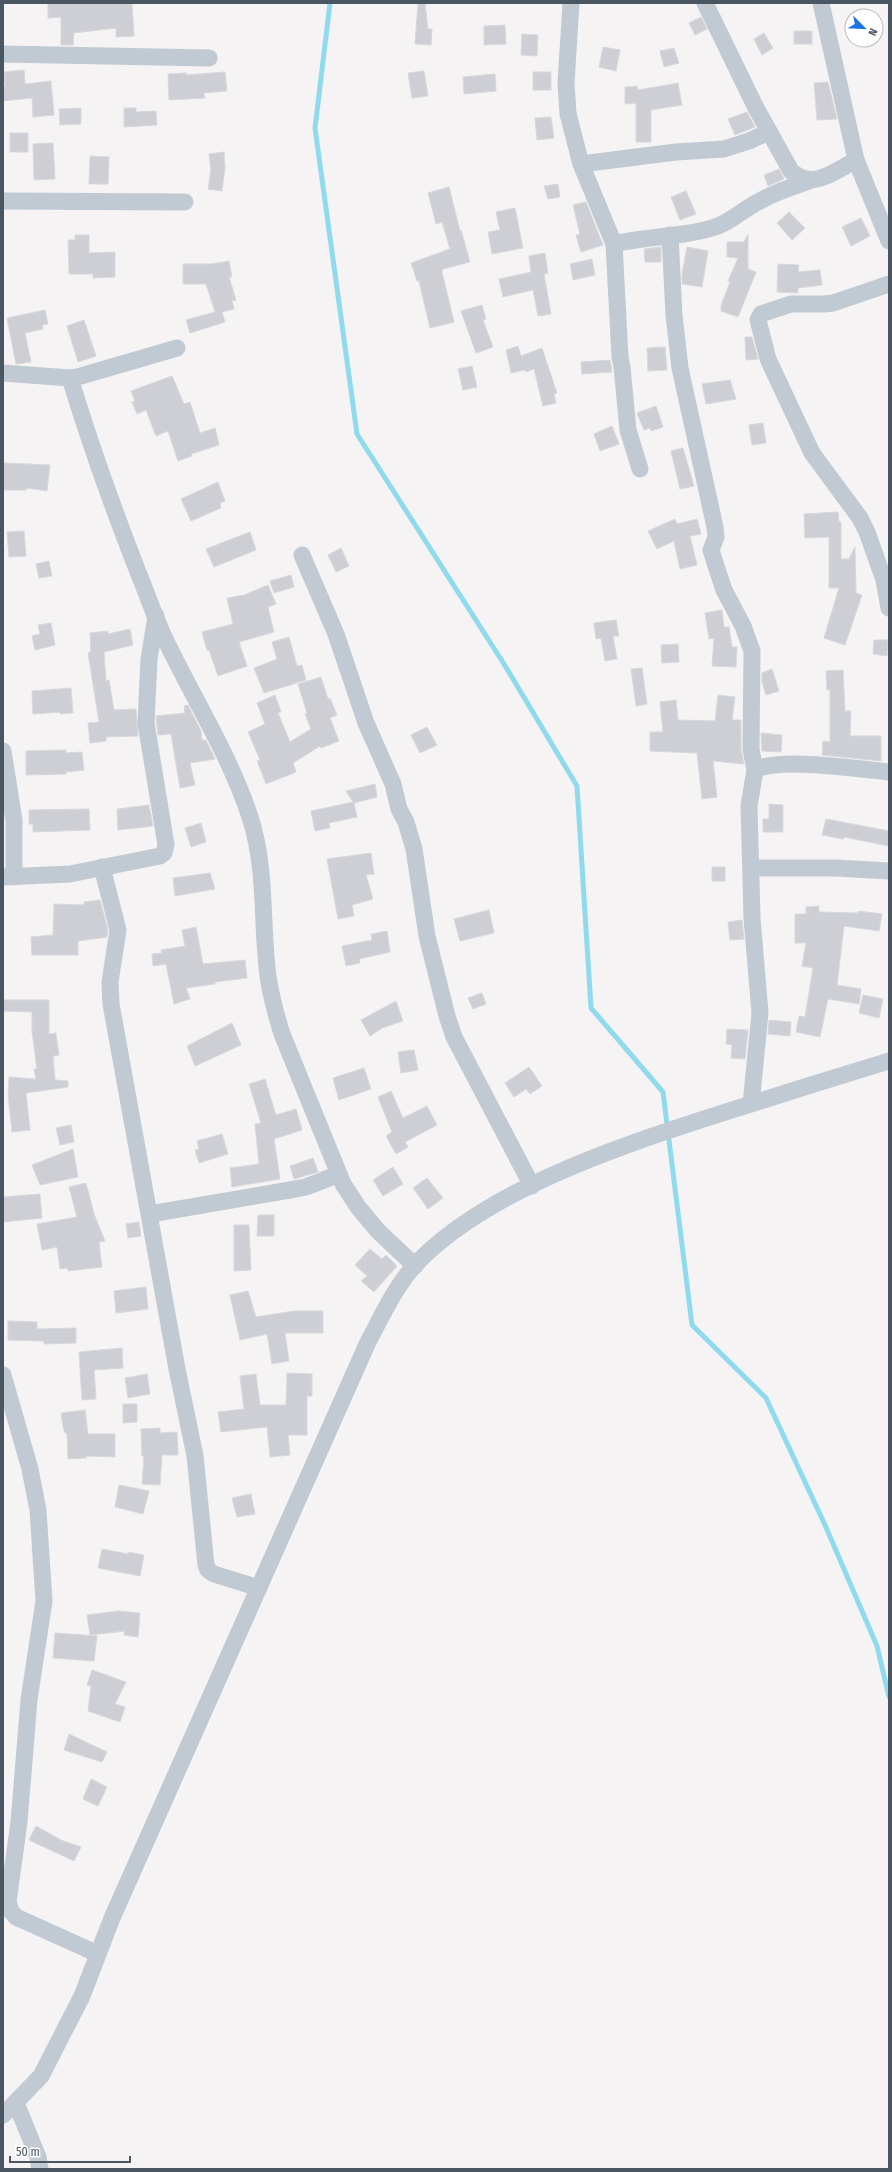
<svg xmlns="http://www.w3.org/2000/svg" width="892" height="2172" viewBox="0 0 892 2172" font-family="'Fira Sans Condensed',sans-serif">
<rect width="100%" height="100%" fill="#f5f3f3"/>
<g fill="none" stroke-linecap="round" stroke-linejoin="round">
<path stroke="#90daee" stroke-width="5" d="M330,3L315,128L357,434L504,664L577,786L591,1008L663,1092L692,1325L766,1398L825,1525L877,1646L889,1697"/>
</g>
<g fill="#cdcfd5" stroke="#d7d9de">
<path d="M48,3H132L134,36L116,37V28L74,33L73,45H61V17L48,18Z"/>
<path d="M418,3H425L428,29H432L431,45L415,44Z"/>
<path d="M701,17L707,29L695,35L689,23Z"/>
<path d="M505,25L506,44L484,45V26Z"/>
<rect x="794" y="31" width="18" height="13"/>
<path d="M764,33L773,48L762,55L754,39Z"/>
<path d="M522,34L538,35L537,56L521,55Z"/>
<path d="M603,47L620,50L616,71L599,67Z"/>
<path d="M674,48L679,63L664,67L660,51Z"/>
<path d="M24,70L25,84L51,81L54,115L33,117L32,98L3,101V86H5L4,72Z"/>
<path d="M424,71L428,96L412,98L408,73Z"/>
<path d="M225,72L227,91L204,93L205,98L169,100L168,74L186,73V75Z"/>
<rect x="533" y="72" width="18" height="18"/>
<path d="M495,74L496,91L464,94L463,77Z"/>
<path d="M828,82L837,119L817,120L814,83Z"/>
<path d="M678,83L682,105L651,110V142H636V103L625,104V87L637,86L638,90Z"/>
<path d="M81,108V124L60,125L59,109Z"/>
<path d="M124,108H136V112L156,111L157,125L124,127Z"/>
<path d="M747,112L755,127L735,135L728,119Z"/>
<path d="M551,117L554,138L537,140L535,118Z"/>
<rect x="10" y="133" width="18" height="19"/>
<path d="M53,143L55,179L34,180L33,144Z"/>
<path d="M224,152L225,167L222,191L208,189L211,170L209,154Z"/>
<path d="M90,156L109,157L108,184H89Z"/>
<path d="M779,169L784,179L768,186L764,175Z"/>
<path d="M558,184L560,197L548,199L544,186Z"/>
<path d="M449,187L460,231L461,230L470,262L443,269L442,272L454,322L430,328L419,281H417L411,263L450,249L442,222L436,224L428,193Z"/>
<path d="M686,191L696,214L680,220L671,197Z"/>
<path d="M586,202L603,245L581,252L576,235L580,234L573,205Z"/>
<path d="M515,208L523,248L492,254L488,232L500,230L496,212Z"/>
<path d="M789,212L805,228L792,240L777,223Z"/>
<path d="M861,218L870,236L851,246L842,227Z"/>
<path d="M748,234V269L756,272L738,317L721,311V306L730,282L728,281L738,258L727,257V242H744Z"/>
<path d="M75,235H89V253L115,252V277L93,278V274H69L68,240H75Z"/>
<path d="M661,247V262H645L644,249Z"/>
<path d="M687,247L708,251L702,287L682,284V274Z"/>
<path d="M545,253L548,273L544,274L551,314L538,316L533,290L503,297L499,279L531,272L529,256Z"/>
<path d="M592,259L595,275L573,280L570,264Z"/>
<path d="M229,261L232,277H229L236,300L232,301L234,309L222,312L225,322L190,333L186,320L215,312L206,284H183V264H211Z"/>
<path d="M778,264L799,265L798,272L820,270L822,285L798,288V293L777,292Z"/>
<path d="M482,305L486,319L483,320L493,347L476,353L461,311Z"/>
<path d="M45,310L48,324L42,325L43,329L25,333L31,362L16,364L7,318Z"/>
<path d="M84,320L96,356L78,362L67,326Z"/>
<path d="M745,337H752L758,359L746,360Z"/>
<path d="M518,346L521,356L542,348L557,393L554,394L556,403L543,406L534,369L526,372L525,370L511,373L506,350Z"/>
<path d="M665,347L667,370L648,371L647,348Z"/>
<path d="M610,360L612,372L582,374L581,362Z"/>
<path d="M472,366L477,387L463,390L458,369Z"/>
<path d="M172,376L184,404L190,402L200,433L215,428L219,445L191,454L192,456L178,461L168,431L156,436L146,410L137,414L132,402L135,401L131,391Z"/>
<path d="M730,380L736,399L706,404L702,384Z"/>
<path d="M656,406L663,427L651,431L650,428L644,430L637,413Z"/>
<path d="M763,423L766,443L752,445L749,425Z"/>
<path d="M612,426L619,444L600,451L594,434Z"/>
<path d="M683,448L694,486L680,489L671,451Z"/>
<path d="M4,463L50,465L47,491L26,488V490H3Z"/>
<path d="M218,482L225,501L220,503L221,508L191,521L181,499Z"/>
<path d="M838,512L839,522H841V559H849L855,547L856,593L862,595L845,645L824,638L839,588H829V537L805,538L804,514Z"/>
<path d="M675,519L677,524L697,519L701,534L690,536L697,565L680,569L674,541L657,549L648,531Z"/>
<path d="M24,531L26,556L9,557L7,532Z"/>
<path d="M250,532L256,550L214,567L206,549Z"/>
<path d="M341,548L349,566L336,572L328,555Z"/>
<path d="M49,561L52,576L39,578L36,564Z"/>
<path d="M291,575L294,587L274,593L270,581Z"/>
<path d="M268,585L276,604L268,607L274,632L239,642L247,666L218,676L209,650H207L202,632L233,624L227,598L244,595Z"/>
<path d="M722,610L724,627H729L732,647H737L736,667L712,666L714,638L709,639L705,613Z"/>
<path d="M616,620L619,636H613L617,659L605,661L601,638L596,639L594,623Z"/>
<path d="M51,623L55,645L35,650L32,636L40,634L38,625Z"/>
<path d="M130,629L133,645L104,652L106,681L109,680L114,710L136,709L138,736L106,737V741L90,743L88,723L99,722L88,653L91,652L90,633L108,631V634Z"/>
<path d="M289,637L297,666L302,665L306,680L264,693L254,668L277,659L272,642Z"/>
<path d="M874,640H888L887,656L873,654Z"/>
<path d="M678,644L679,662L662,663L661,645Z"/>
<path d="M642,668L647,704L636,706L631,669Z"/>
<path d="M772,669L779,691L766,695L762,682V673Z"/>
<path d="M843,670L845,711H851L850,736H881V761L822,755L823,741L830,742V690H827L826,671Z"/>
<path d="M321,677L328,699L330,698L337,715L330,718L339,741L321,748L320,746L293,763L296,772L266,784L257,761L260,760L248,732L265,724L257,703L275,695L281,712L278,713L290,742L311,729L305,714L307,713L298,684Z"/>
<path d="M71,688L73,713L60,714V712L33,714L32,691Z"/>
<path d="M718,695L735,697L732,720H741V749L744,764L713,761L717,797L702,799L697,753L650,751V732H663L660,702L676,700L678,720L715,721Z"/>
<path d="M188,705L201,731L202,740H206L215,759L190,763L195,785L180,788L171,734L158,735L156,716L185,713L184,706Z"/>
<path d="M427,727L437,745L420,753L411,735Z"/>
<path d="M761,733L782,735L781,752L762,751Z"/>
<path d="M66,750V753L82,752L84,770L66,772V774L26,775V751Z"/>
<path d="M375,784L377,797L354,803L357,817L329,823L330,828L315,831L311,811L353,802L346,791Z"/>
<path d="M769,804L783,805V832H763V819H769Z"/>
<path d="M149,805L153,826L118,830L117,809Z"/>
<path d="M89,809L90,830L33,832V824H29V810Z"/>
<path d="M826,819L889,831V846L844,837L843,839L822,835Z"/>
<path d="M201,823L206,842L191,847L185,828Z"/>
<path d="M371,853L374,874L366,875L373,899L352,905L354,916L338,919L327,859Z"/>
<rect x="712" y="867" width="13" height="14"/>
<path d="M210,873L215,889L175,896L173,878Z"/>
<path d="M100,900L108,930L107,937L78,941V955H32L31,937L53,935L54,904L84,905V902Z"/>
<path d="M819,906V912L858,913V911L882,914L879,931L844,926L837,985L861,989L859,1004L828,999L820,1037L796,1032L799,1016L805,1017L813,968L802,966L806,943H795V914H806V907Z"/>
<path d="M489,910L494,933L460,941L454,919Z"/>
<path d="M742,920L744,939L730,940L728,922Z"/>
<path d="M196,927L203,964L245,960L247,978L215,982V984L186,988L190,999L174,1004L166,964L153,966L152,954L162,953L161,950L185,946L182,930Z"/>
<path d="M387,931L390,952L359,959L360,963L346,966L342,946L372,940L371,934Z"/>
<path d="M482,993L486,1004L473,1009L468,998Z"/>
<path d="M863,995L883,999L879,1018L859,1013Z"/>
<path d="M3,1000H49V1034L56,1033L59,1055L53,1056L55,1080L68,1081V1087L26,1093L30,1130L12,1132L8,1095L9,1077L36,1079L34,1069H37L32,1032V1012L3,1011Z"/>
<path d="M396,1001L403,1021L382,1028L370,1036L361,1020Z"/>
<path d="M769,1020L791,1022L790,1036L768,1034Z"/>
<path d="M232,1023L241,1045L195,1066L187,1046Z"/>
<path d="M727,1029L748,1030L745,1059L731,1058L732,1045L726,1044Z"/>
<path d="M414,1050L418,1070L401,1073L398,1052Z"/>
<path d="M529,1067L542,1086L530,1094L526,1089L514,1097L505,1083Z"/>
<path d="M364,1068L371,1089L339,1100L333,1078Z"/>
<path d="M265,1079L276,1115L296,1109L302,1130L274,1139L280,1179L232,1187L230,1168L259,1164L255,1124L261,1123L249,1084Z"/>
<path d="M391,1091L403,1118L427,1106L437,1125L405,1142L408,1147L396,1154L386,1136L392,1132L378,1097Z"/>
<path d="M71,1125L74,1142L60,1145L56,1128Z"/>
<path d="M222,1134L228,1154L199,1163L195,1150L199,1149L197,1141Z"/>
<path d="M73,1149L78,1177L40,1185L32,1165Z"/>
<path d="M313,1158L318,1172L294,1179L290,1166Z"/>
<path d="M393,1167L403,1184L383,1196L373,1180Z"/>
<path d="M427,1178L443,1198L428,1209L413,1188Z"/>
<path d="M86,1183L94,1214L105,1241L99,1242L102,1267L68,1271L67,1268L60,1269L57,1247L42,1250L37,1224L77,1217L69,1187Z"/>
<path d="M40,1194L42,1218L3,1222V1197Z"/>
<path d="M258,1215H274V1236H257Z"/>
<path d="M139,1222L141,1236L128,1238L126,1224Z"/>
<path d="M234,1225H249L251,1270L234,1271Z"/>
<path d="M370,1249L382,1259L386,1255L397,1266L374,1292L361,1281L367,1276L355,1265Z"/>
<path d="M146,1287L148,1309L116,1313L114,1291Z"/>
<path d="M248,1291L256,1317L294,1311H323V1333H285L289,1361L272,1364L267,1334L240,1340L230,1295Z"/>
<path d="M8,1321L37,1322V1329L76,1328V1343L44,1344V1341L8,1340Z"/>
<path d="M122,1348L123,1368L94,1370L96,1399L82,1400L79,1352Z"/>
<path d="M287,1373L312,1374V1396H307V1435H288L290,1455L270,1457L267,1427L221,1432L218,1412L244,1409L240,1376L256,1374L260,1405H286Z"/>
<path d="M147,1374L150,1394L128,1398L125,1378Z"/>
<path d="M123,1404H137V1422L123,1423Z"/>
<path d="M85,1410L88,1434H115V1457L86,1456V1458L68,1459L67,1433H65L63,1427L61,1413Z"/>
<path d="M160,1428V1433L177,1432L178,1455H162L160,1485L142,1484L144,1456H142L141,1429Z"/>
<path d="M119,1485L149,1491L143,1514L115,1507Z"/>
<path d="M251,1494L255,1514L237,1517L232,1498Z"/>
<path d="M102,1549L128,1554V1552L144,1555L140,1576L98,1568Z"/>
<path d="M118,1611L140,1613L138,1637L124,1635L125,1631L90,1635L87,1615Z"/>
<path d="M55,1633L97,1636L94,1661L53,1658Z"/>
<path d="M92,1670L126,1682L115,1704L125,1707L120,1722L88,1711L91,1686L87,1685Z"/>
<path d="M69,1734L107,1752L102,1762L64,1750Z"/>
<path d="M91,1779L107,1787L98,1806L83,1799Z"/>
<path d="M36,1826L61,1840L81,1847L74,1861L29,1840Z"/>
</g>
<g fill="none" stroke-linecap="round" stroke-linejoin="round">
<g stroke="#c1cad2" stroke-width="17">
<path d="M571,3L566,83L568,114L581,164L614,244L620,357L622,367L628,430L640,469"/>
<path d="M705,3L756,108L791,171C812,191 835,171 856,160"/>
<path d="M821,3L856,160L889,241"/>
<path d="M3,54L209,58"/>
<path d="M581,164L676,152L724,149L749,141L769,132"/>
<path d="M3,201L185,202"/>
<path d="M670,235L674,315L680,368L715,527L716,537L711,550L716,566L724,590L743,626L752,651L751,749L755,770L749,806L752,918L760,1013L751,1104"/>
<path d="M614,244C647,236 688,237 718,226C733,220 745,208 760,201C775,192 792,187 809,181"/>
<path d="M889,284L833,303L825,304H791L761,314L758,320L768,359L812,453L860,518L867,532L884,580L889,608"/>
<path d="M3,373L70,378L81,376L177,348"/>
<path d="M70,378C90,444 113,508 138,572C148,596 156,621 167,643C195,701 230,756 250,817C267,869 261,923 268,976C271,996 276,1015 282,1034L343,1184L358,1207L378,1231L415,1266"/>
<path d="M302,555L336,634L366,723L393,784L399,809L406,822L414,849L427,936L447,1016L454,1037L532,1186"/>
<path d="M3,751L14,820V877"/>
<path d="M755,770C778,757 860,769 889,772"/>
<path d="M102,867L118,930L110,982L111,1004L177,1369L195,1456L206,1565L208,1570L214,1574L259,1588"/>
<path d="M752,868H836L889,871"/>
<path d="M3,877L70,874L160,856L164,853L166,845L146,723L149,659L156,616"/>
<path d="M150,1214L290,1190L306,1187L339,1174"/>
<path d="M3,1375L30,1469L38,1510L44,1601L29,1700L19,1822L8,1902L11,1911L16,1917L98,1954"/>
<path d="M16,2103L38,2157L40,2169"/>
<path d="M3,2115L41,2076L82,1996L112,1918L368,1342C382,1316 394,1289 414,1266C484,1191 617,1147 713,1116C772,1097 830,1079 889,1061"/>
</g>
</g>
<rect width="892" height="2172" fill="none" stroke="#4a5661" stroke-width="8"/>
<g transform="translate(864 28) rotate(114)"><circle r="19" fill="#ffffff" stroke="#b7bbc0"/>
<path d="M0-3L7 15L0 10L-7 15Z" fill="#1a73e8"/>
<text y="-6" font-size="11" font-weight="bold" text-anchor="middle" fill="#4a5661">N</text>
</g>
<path d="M10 2156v6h120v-6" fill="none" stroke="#4a5661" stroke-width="2"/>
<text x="16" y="2156" font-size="12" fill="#4a5661" stroke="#ffffff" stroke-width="3" paint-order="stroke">50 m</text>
</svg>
